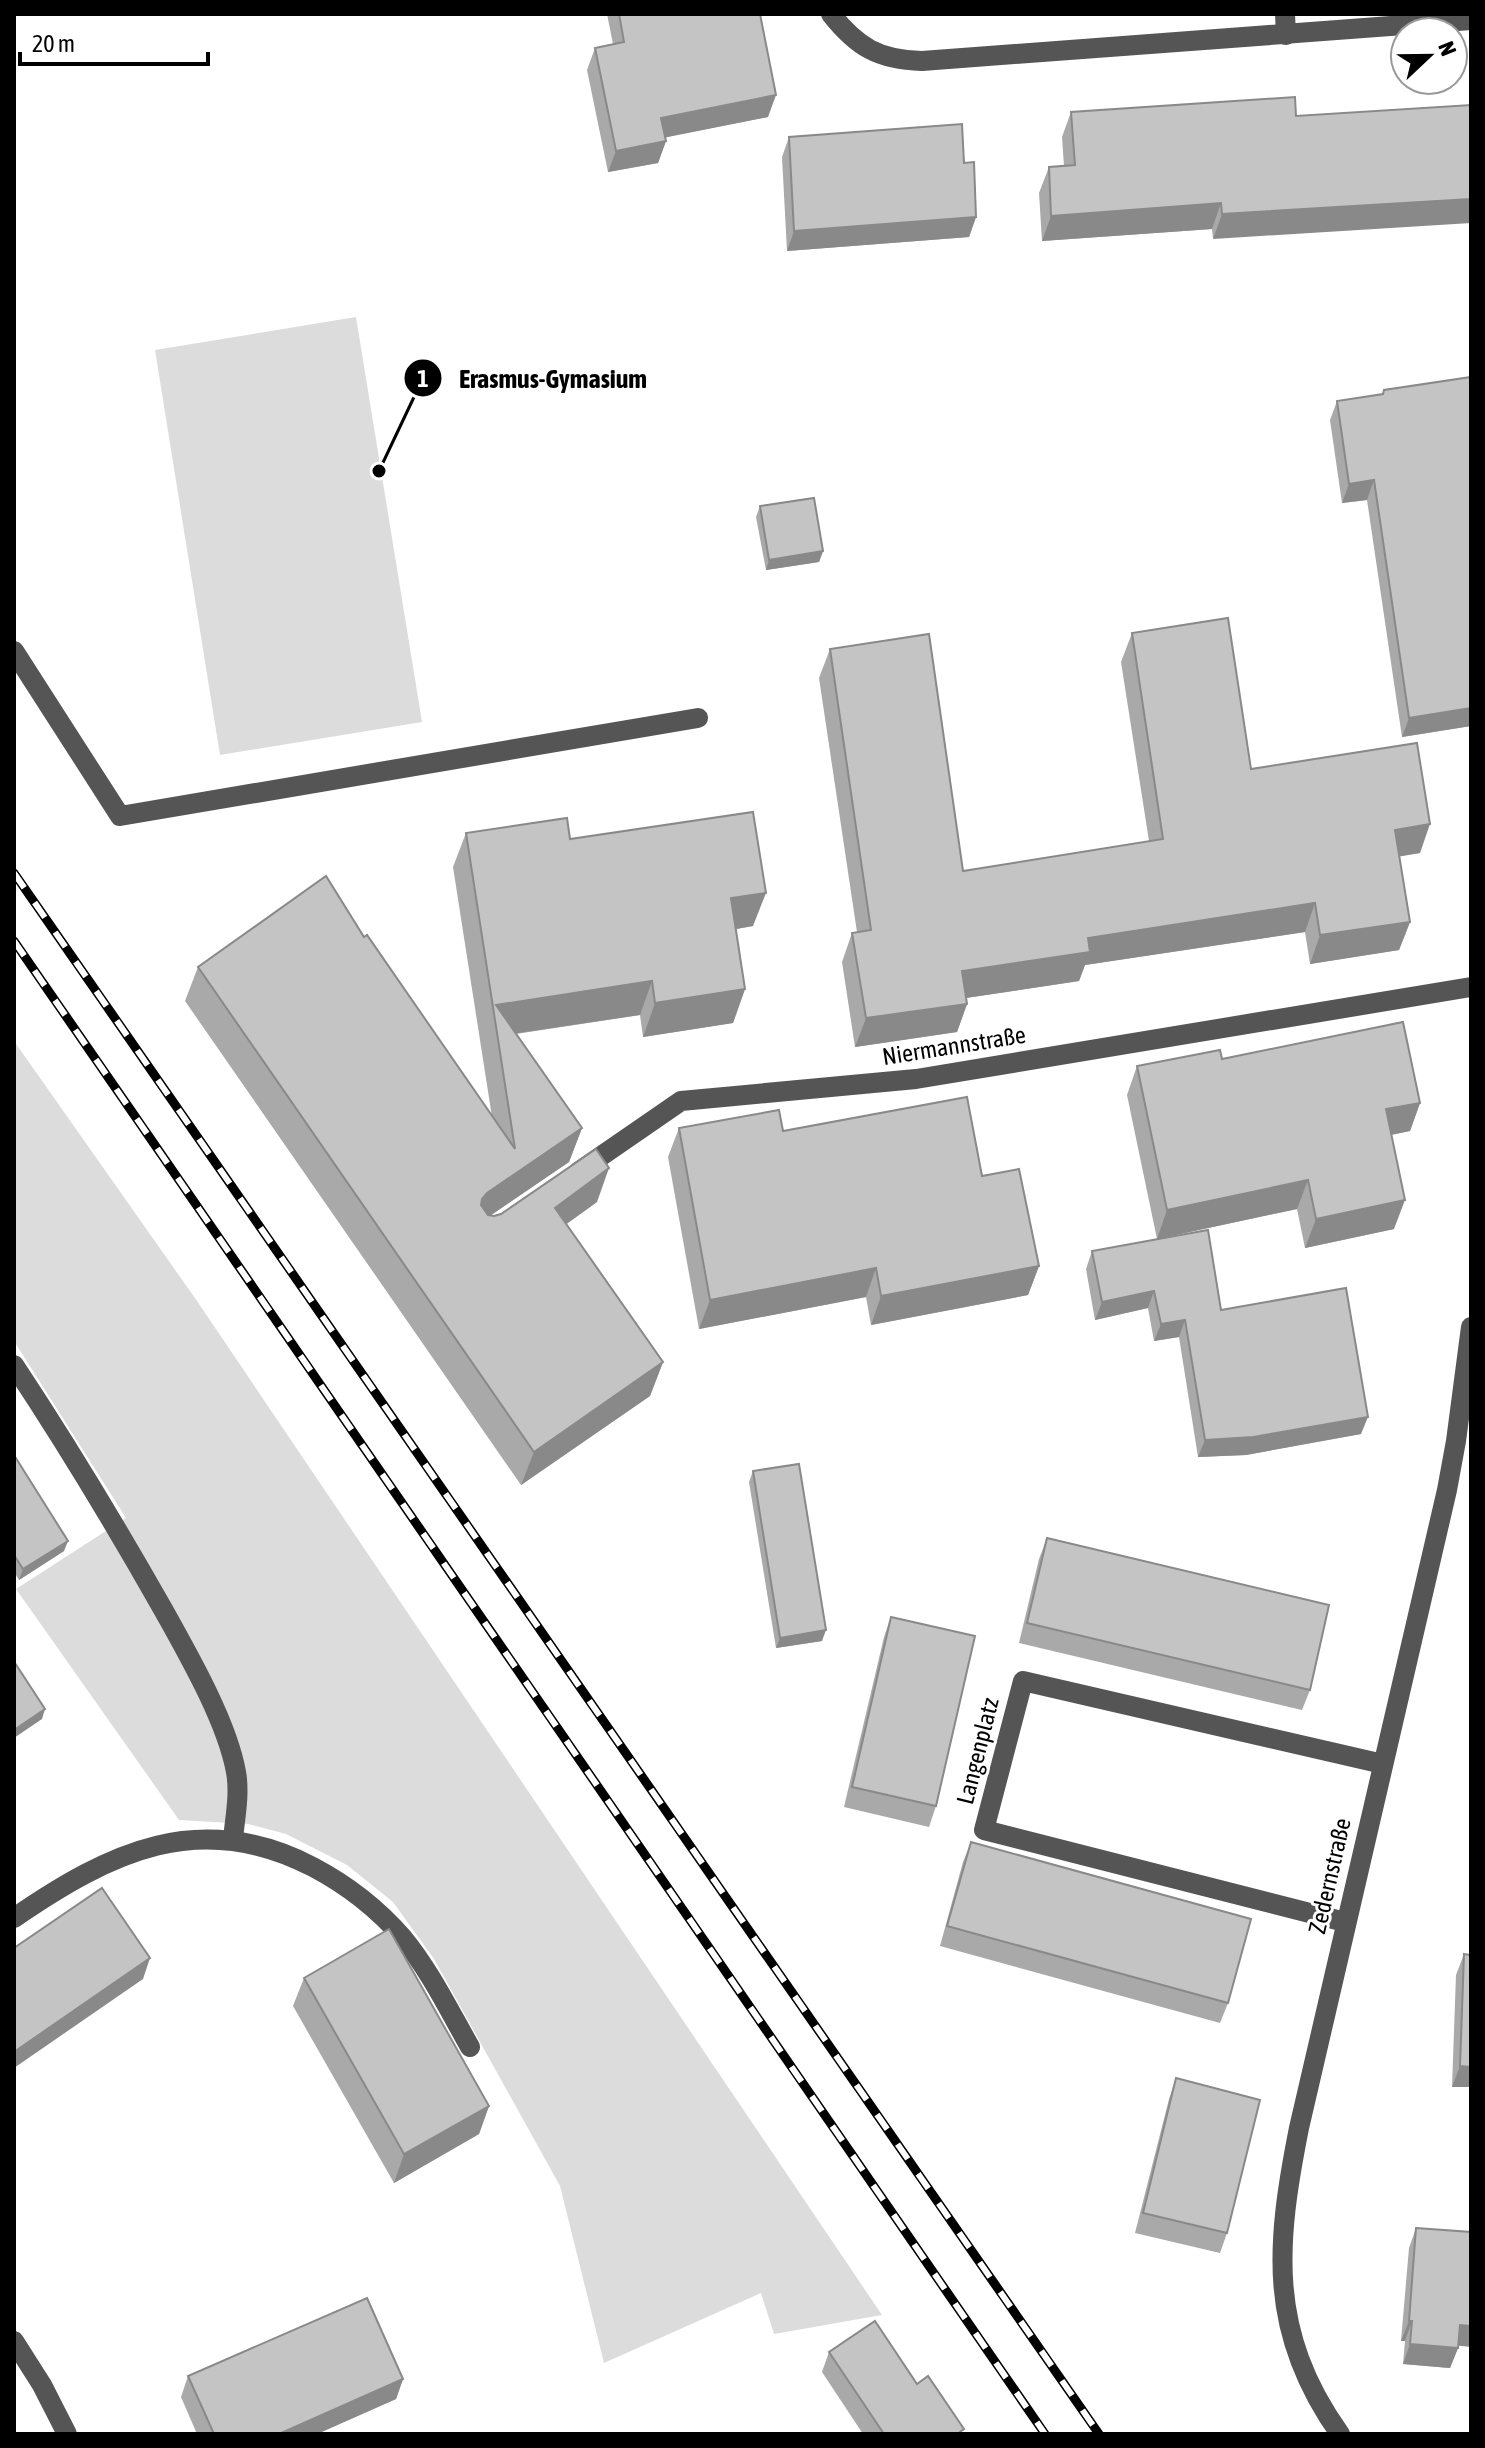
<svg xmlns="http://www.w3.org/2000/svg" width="1485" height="2448" viewBox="0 0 1485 2448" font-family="'Asap Condensed',sans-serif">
<rect width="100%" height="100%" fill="#fff"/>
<g fill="#dcdcdc">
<path d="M356,317L422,722L220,755L155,350Z"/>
<path d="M14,1041L197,1301L882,2315L774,2334L761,2293L604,2363L560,2186L434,1959L393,1902L347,1865L286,1834L248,1824L179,1820L16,1589L126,1518L14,1341Z"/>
</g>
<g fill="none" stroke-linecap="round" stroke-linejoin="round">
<g stroke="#555" stroke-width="20">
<path d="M831,14C857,47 879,60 922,61L1471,20"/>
<path d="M1285,14L1286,35"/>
<path d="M14,651L120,816L698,718"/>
<path d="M578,1172L681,1101L916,1079L1471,987"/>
<path d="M14,1365C67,1445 117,1528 164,1611C189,1656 227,1722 236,1772C240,1794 235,1818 233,1839"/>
<path d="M14,1918C110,1852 200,1808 313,1867C347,1885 378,1909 403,1938C430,1971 449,2010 470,2047"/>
<path d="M1345,1922L984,1830L1023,1681L1383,1764"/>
<path d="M14,2341L42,2385L67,2434"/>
<path d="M1340,2434C1267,2332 1276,2244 1299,2128L1447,1490L1456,1441L1471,1327"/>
</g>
<defs>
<g id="rail">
<path d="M14,873L1099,2434"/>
<path d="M14,941L1045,2434"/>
</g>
</defs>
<use href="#rail" stroke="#000" stroke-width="9"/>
<use href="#rail" stroke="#fff" stroke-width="6" stroke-dasharray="18" stroke-linecap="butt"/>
</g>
<g fill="#a9a9a9">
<path d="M607,14H760L768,117L665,137L666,141L658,163L608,172L587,70L595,48L613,44Z"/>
<path d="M1295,97L1213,239L1212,229L1042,241L1039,193L1049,167L1064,166L1062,137L1071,112Z"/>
<path d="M789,137L964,163L976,217L969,237L787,251L782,157Z"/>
<path d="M1471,377V726L1402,737L1367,500L1342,503L1330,420L1337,401L1382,394L1384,390Z"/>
<path d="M760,506L823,551L819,562L766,570L756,517Z"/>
<path d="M1132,633L1251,769L1420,853L1399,856L1410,922L1399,950L1310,964L1305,932L1085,965L1079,981L966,998L967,1004L957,1032L855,1047L842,962L852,933L857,932L819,678L830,649L963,871L1149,841L1121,662Z"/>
<path d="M466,833L570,839L753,926L736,929L745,989L733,1023L643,1037L640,1015L516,1034L582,1128L569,1162L491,1215L494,1216L597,1202L566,1224L663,1362L650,1396L521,1485L185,1001L198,967L364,937L492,1117L453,867Z"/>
<path d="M1222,1059L1420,1103L1410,1131L1391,1135L1394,1229L1305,1248L1297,1209L1157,1239L1127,1095L1137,1066Z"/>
<path d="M679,1128L783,1131L982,1176L1039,1266L1028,1295L871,1325L866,1297L699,1329L668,1157Z"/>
<path d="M1092,1251L1221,1310L1361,1434L1246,1455L1198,1457L1179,1337L1154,1341L1148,1308L1095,1320L1086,1269Z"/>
<path d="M14,1455L64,1551L19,1580L14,1572Z"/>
<path d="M753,1471L822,1641L776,1648L749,1482Z"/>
<path d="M1047,1538L1310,1690L1302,1710L1019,1643L1039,1559Z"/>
<path d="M891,1617L936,1806L929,1827L844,1807L884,1637Z"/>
<path d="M971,1842L1228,2003L1220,2023L940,1946L963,1862Z"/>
<path d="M1464,1954L1471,2087H1452L1456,1975Z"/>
<path d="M304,1978L489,2106L479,2134L394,2183L293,2006Z"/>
<path d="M1176,2078L1227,2233L1220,2253L1135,2233L1169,2099Z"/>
<path d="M1416,2228L1458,2348L1450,2368L1403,2364L1405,2341H1401L1409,2248Z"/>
<path d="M829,2352L917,2384L962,2434H863L822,2372Z"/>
<path d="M188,2376L403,2379L396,2399L317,2434H197L181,2397Z"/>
</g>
<g fill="#898989">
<path d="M776,95L768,117L653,140L661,118Z"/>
<path d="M666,141L658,163L608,172L616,151Z"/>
<path d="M1471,199V223L1213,239L1222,214Z"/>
<path d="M1221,203L1212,229L1042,241L1051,216Z"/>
<path d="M976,217L969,237L787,251L794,231Z"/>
<path d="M1374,480L1367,500L1342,503L1349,484Z"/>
<path d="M823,551L819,562L766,570L769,560Z"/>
<path d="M1471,708V726L1402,737L1409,718Z"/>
<path d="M1430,824L1420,853L1385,859L1395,830Z"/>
<path d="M766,893L753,926L719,932L731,898Z"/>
<path d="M1315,903L1305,932L1085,965L1079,981L952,1000L962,971L1088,938Z"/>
<path d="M1410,922L1399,950L1310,964L1320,935Z"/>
<path d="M652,981L640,1015L497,1036L496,1005Z"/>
<path d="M745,989L733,1023L643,1037L655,1003Z"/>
<path d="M967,1004L957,1032L855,1047L866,1018Z"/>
<path d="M1420,1103L1410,1131L1375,1138L1386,1109Z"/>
<path d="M582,1128L569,1162L475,1226L482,1199L487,1193Z"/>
<path d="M609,1168L597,1202L543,1241L555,1208Z"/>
<path d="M1308,1180L1297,1209L1157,1239L1167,1210Z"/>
<path d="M1405,1200L1394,1229L1305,1248L1316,1219Z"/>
<path d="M1039,1266L1028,1295L871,1325L881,1296Z"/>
<path d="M876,1268L866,1297L699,1329L710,1300Z"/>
<path d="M1154,1291L1148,1308L1095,1320L1102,1302Z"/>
<path d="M1185,1320L1179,1337L1154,1341L1161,1324Z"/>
<path d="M663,1362L650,1396L521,1485L534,1452Z"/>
<path d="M1368,1417L1361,1434L1246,1455L1198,1457L1205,1440Z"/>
<path d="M68,1541L64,1551L19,1580L23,1569Z"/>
<path d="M826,1630L822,1641L776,1648L780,1638Z"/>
<path d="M45,1709L42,1719L14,1738V1730Z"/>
<path d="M150,1958L143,1979L14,2068V2052Z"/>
<path d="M1460,2066L1471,2067V2087H1452Z"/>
<path d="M489,2106L479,2134L394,2183L404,2154Z"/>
<path d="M1409,2321H1412L1405,2341H1401Z"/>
<path d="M1460,2325L1471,2326V2347L1452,2345Z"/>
<path d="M1410,2344L1458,2348L1450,2368L1403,2364Z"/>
<path d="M403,2379L396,2399L317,2434H279Z"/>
</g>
<g fill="#c4c4c4" stroke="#898989" stroke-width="2">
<path d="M619,14H760L776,95L661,118L666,141L616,151L595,48L624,42Z"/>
<path d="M1295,97L1296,116L1471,105V199L1222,214L1221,203L1051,216L1049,167L1075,165L1071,112Z"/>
<path d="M962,124L964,163L974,162L976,217L794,231L789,137Z"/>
<path d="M1471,377V470L1470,471L1471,479V708L1409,718L1374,480L1349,484L1337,401L1383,394L1384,390Z"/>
<path d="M814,498L823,551L769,560L760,506Z"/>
<path d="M1228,618L1251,769L1417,743L1430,824L1395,830L1410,922L1320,935L1315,903L1088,938L1090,952L962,971L967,1004L866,1018L852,933L871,930L830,649L929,634L963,871L1163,839L1132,633Z"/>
<path d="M753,812L766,893L731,898L745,989L655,1003L652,981L496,1005L582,1128L487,1193L482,1199L481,1205L488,1215L494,1216L501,1214L596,1149L609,1168L555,1208L663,1362L534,1452L198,967L326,876L364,937L367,935L515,1149L466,833L567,818L570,839Z"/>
<path d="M1403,1022L1420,1103L1386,1109L1405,1200L1316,1219L1308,1180L1167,1210L1137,1066L1220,1050L1222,1059Z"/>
<path d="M967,1097L982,1176L1019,1169L1039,1266L881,1296L876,1268L710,1300L679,1128L779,1110L783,1131Z"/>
<path d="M1208,1230L1221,1310L1346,1288L1368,1417L1253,1437L1205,1440L1185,1320L1161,1324L1154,1291L1102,1302L1092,1251Z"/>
<path d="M14,1455L68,1541L23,1569L14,1555Z"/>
<path d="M799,1464L826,1630L780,1638L753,1471Z"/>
<path d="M1047,1538L1329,1605L1310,1690L1027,1623Z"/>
<path d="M891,1617L975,1636L936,1806L852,1787Z"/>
<path d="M15,1663L45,1709L14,1730V1664Z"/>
<path d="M971,1842L1251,1919L1228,2003L947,1926Z"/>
<path d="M102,1888L150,1958L14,2052V1948Z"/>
<path d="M389,1929L489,2106L404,2154L304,1978Z"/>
<path d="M1464,1954L1471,1955V2067L1460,2066Z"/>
<path d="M1176,2078L1260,2100L1227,2233L1143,2213Z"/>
<path d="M1416,2228L1471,2232V2326L1460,2325L1458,2348L1410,2344L1412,2321H1409Z"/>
<path d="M367,2298L403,2379L279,2434H214L188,2376Z"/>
<path d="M875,2321L917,2384L928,2376L964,2429L957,2434H884L829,2352Z"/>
</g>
<g text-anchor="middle" stroke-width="6" stroke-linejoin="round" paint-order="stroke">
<g font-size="24" fill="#000" stroke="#fff">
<text transform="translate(954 1046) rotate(-9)" y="8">Niermannstraße</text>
<text transform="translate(978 1751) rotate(-76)" y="8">Langenplatz</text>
<text transform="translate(1330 1876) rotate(-77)" y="8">Zedernstraße</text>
</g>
</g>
<path fill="none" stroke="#000" stroke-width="3" d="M379 471L423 378"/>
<g fill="#000" stroke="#fff" stroke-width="3">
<circle cx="379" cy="471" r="8"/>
<circle cx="423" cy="378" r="20"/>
</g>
<g font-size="24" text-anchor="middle" font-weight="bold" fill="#fff">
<text x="423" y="387">1</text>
</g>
<g font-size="26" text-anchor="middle" font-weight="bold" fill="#000" stroke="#fff" stroke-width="6" stroke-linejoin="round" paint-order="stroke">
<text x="553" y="388">Erasmus-Gymasium</text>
</g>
<rect width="1485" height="2448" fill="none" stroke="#000000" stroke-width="32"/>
<g transform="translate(1429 56) rotate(68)"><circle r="38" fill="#ffffff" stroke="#999999" stroke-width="2"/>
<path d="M0-6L14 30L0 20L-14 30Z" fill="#000000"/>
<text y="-12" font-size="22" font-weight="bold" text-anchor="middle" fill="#000000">N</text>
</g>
<path d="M20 52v12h188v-12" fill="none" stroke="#000000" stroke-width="4"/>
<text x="32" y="52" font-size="24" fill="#000000" stroke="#ffffff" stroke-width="6" paint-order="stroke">20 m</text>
</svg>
